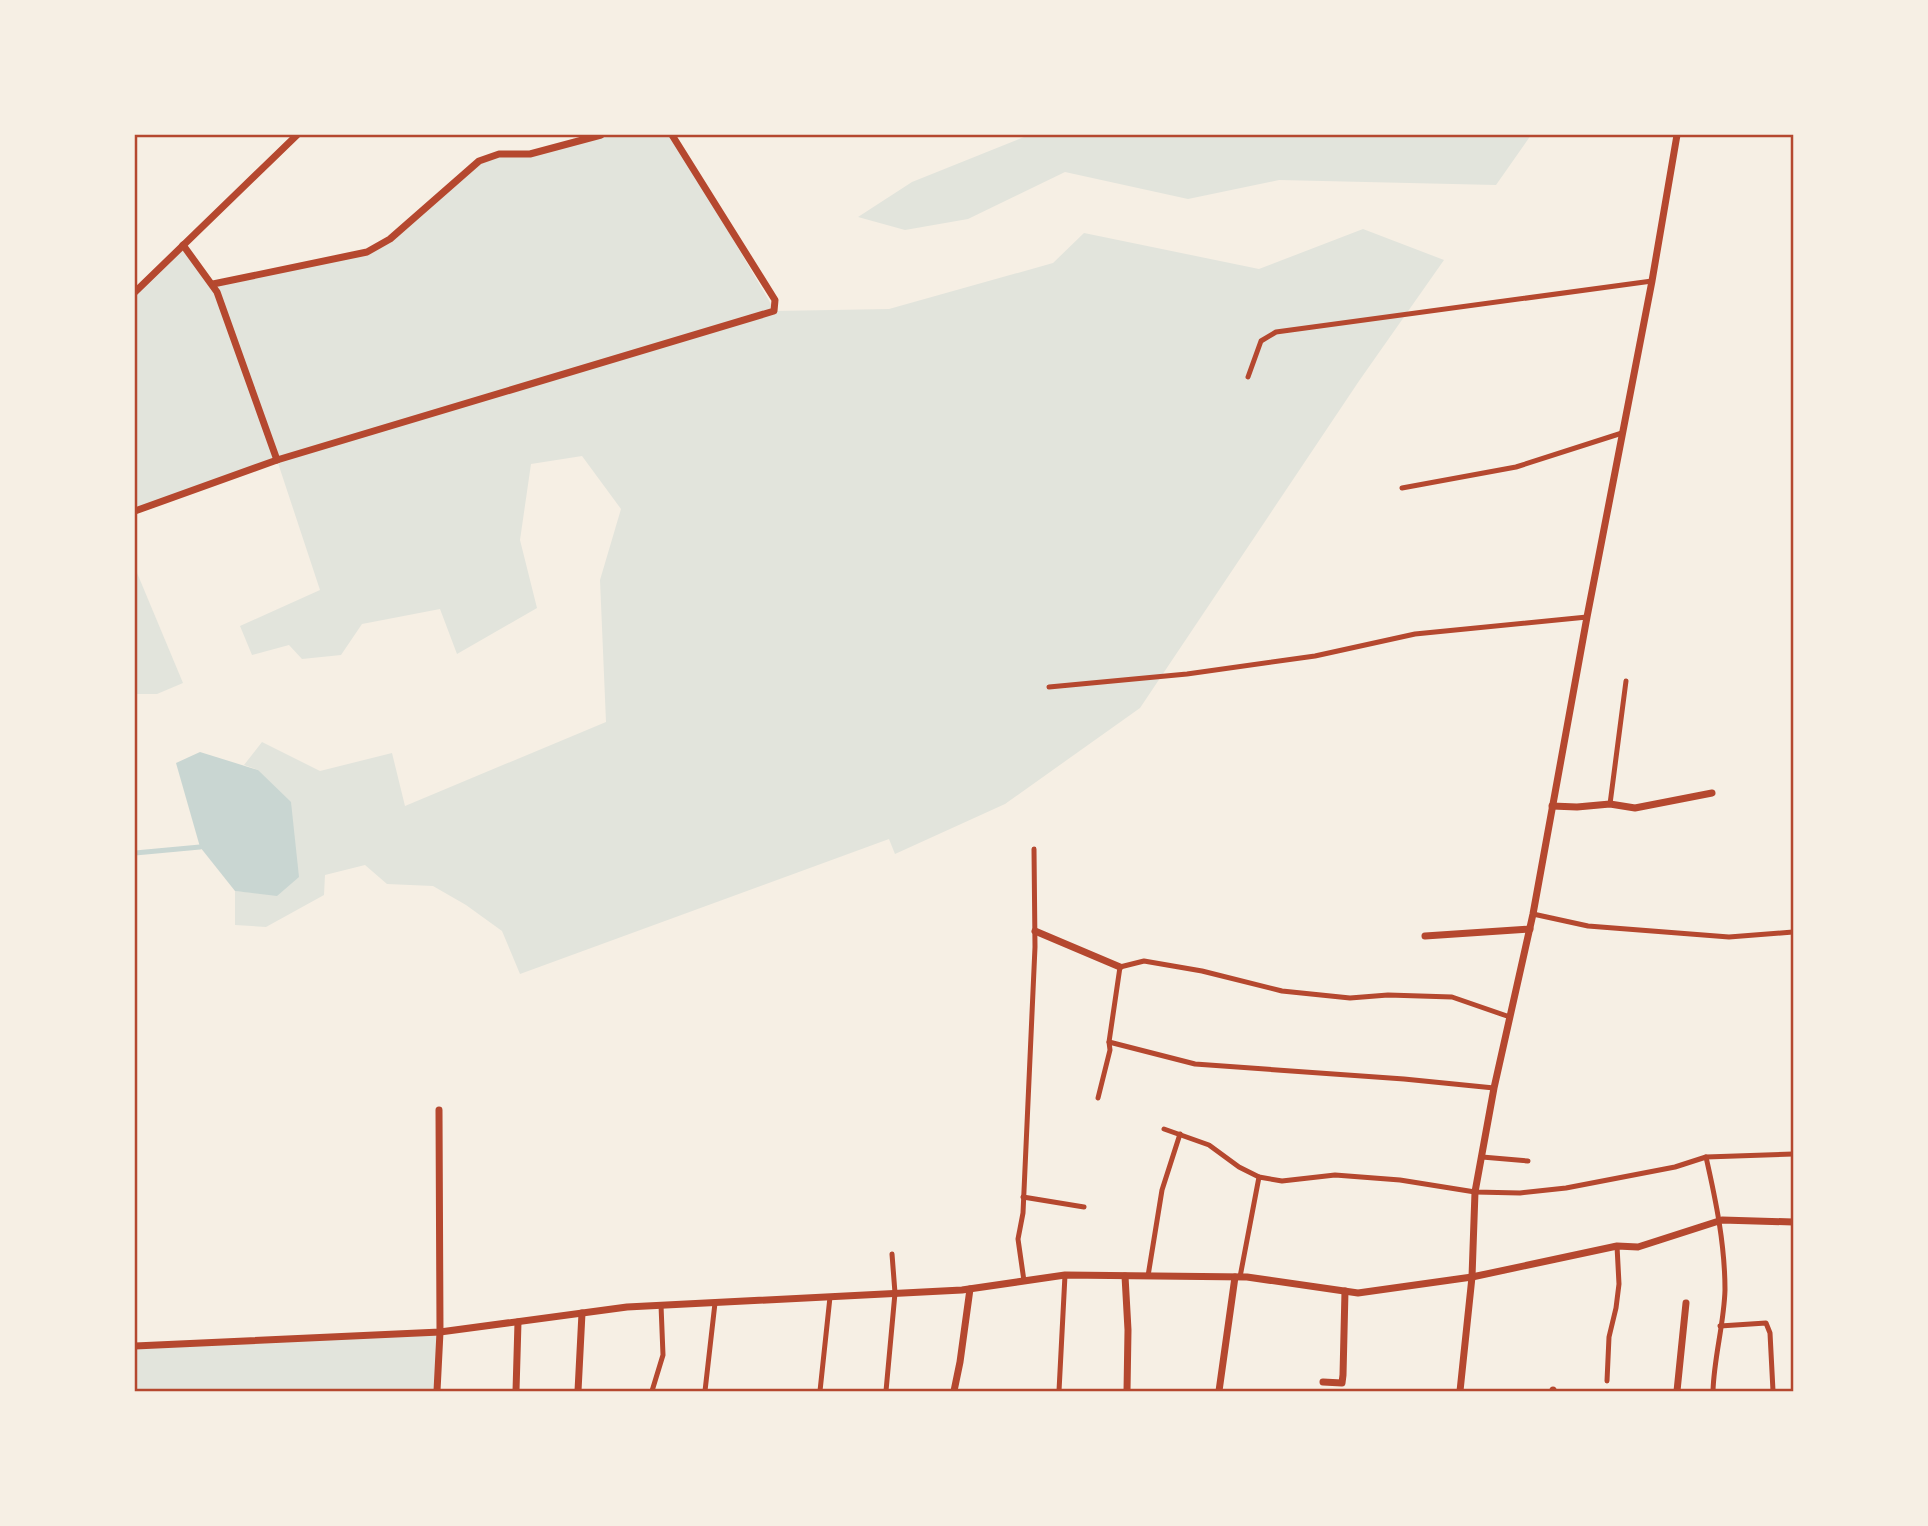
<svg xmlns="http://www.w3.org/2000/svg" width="1928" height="1526" viewBox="0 0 1928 1526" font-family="'Roboto Condensed',sans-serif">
<rect width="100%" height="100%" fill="#f6efe4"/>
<g fill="#e2e4dc">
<path d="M601,135H672L775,311L889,309L1053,263L1084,233L1259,269L1363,229L1444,260L1359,381L1140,708L1005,804L895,854L889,839L520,974L502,931L466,905L433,886L387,884L365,865L325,875L324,895L266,927L235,925V891L277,895L258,770L244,765L262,742L320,771L392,753L405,806L606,722L600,580L621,509L582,456L531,464L520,540L537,608L457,654L440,609L362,624L341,655L302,659L289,645L252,655L240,626L320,590L277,460L135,511V293L183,245L213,284L379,247L490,156L530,154Z"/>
<path d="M1029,135H1531L1496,185L1279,180L1188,199L1065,172L968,219L905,230L858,217L912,182Z"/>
<path d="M135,568L183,683L157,694H135Z"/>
<path d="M440,1332L435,1391H135V1346Z"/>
</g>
<path fill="#c9d6d2" d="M200,752L258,770L291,802L299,877L277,896L235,891L200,847L176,763Z"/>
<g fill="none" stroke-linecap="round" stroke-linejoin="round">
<path stroke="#c9d6d2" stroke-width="5" d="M135,853L200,847"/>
<g stroke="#b5482f" stroke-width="5">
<path d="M1248,377L1261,341L1276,332L1652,281"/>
<path d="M1402,488L1516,467L1622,433"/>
<path d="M1049,687L1187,674L1315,656L1415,634L1587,617"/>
<path d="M1610,804L1626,681"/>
<path d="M1533,914L1588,926L1729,937L1793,932"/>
<path d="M1109,1042L1195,1064L1404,1079L1494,1088"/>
<path d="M1098,1098L1110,1050L1109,1042L1120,967L1144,961L1202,971L1282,991L1350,998L1388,995L1452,997L1510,1017"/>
<path d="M1164,1129L1209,1145L1239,1167L1259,1177L1282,1181L1335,1175L1400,1180L1475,1192L1520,1193L1566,1188L1675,1167L1706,1157L1793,1154"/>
<path d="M1482,1157L1528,1161"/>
<path d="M1706,1157C1716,1201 1725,1245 1725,1290C1724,1324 1714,1357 1713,1391"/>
<path d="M1023,1197L1084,1207"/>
<path d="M1148,1276L1162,1190L1180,1134"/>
<path d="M1240,1277L1259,1177"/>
<path d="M1024,1281L1018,1239L1023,1213L1035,947L1034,849"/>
<path d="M1720,1326L1766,1323L1770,1333L1773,1391"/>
<path d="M1607,1381L1609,1337L1616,1308L1619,1284L1617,1246"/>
<path d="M652,1391L663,1355L661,1305"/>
<path d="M705,1391L715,1303"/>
<path d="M820,1391L830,1297"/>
<path d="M886,1391L895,1293L892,1254"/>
<path d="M1059,1391L1065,1275"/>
</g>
<g stroke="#b5482f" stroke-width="7">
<path d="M183,245L217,292L277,460"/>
<path d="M213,284L367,252L390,239L479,161L499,154H530L601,135"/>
<path d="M135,292L297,135"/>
<path d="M135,511L277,460L774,311L775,300L672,135"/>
<path d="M1552,806L1577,807L1610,804L1635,808L1712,793"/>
<path d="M1035,931L1120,967"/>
<path d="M1425,936L1530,929"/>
<path d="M1125,1276L1128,1330L1127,1391"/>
<path d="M135,1346L440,1332L627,1307L962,1290L1065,1275L1247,1277L1358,1293L1472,1277L1617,1246L1638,1247L1722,1220L1793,1222"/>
<path d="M1323,1382L1342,1383L1343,1375L1345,1291"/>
<path d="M1553,1390V1391"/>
<path d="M437,1391L440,1332L439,1110"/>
<path d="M516,1391L518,1322"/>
<path d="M578,1391L582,1313"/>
<path d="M954,1391L960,1362L970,1289"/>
<path d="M1219,1391L1235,1277"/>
<path d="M1460,1391L1472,1277L1475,1192L1494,1088L1533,914L1587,617L1652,281L1677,135"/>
<path d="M1677,1391L1686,1303"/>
</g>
</g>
<rect width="1928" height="1526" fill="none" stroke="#f6efe4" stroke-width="273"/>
<rect x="136" y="136" width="1656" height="1254" fill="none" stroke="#b5482f" stroke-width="2.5"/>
</svg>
